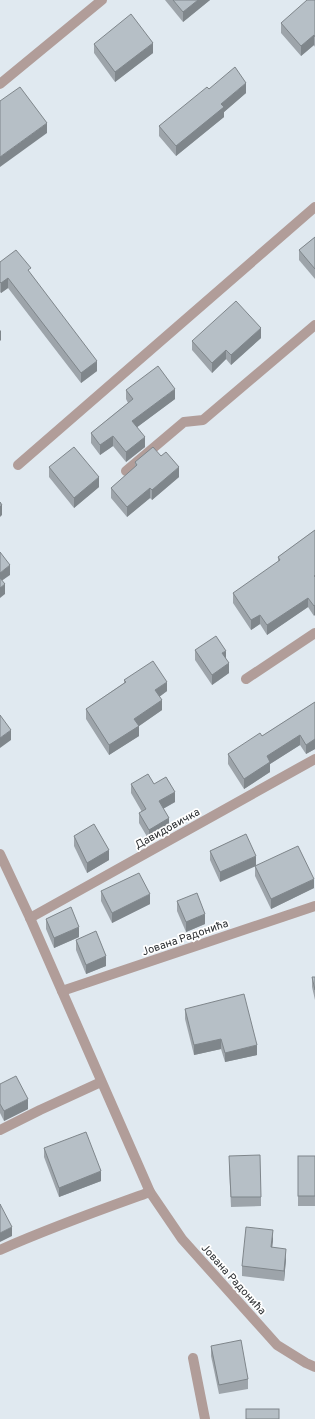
<svg xmlns="http://www.w3.org/2000/svg" width="315" height="1419" viewBox="0 0 315 1419" font-family="Overpass,sans-serif">
<rect width="100%" height="100%" fill="#e0e9f0"/>
<g fill="none" stroke-linecap="round" stroke-linejoin="round">
<g stroke="#b19d99" stroke-width="10">
<path d="M0,84L102,0"/>
<path d="M18,465L315,207"/>
<path d="M126,471L184,422L203,420L315,325"/>
<path d="M246,679L315,633"/>
<path d="M0,854L30,918L150,1192L182,1239L277,1345L306,1363L315,1367"/>
<path d="M30,918L315,759"/>
<path d="M62,991L315,906"/>
<path d="M0,1130L40,1110L101,1082"/>
<path d="M0,1250C49,1228 100,1210 150,1192"/>
<path d="M193,1358L205,1419"/>
</g>
</g>
<g fill="#9da4aa">
<path d="M165,0H210L183,22Z"/>
<path d="M315,0V47L314,45L301,56L281,33V23Z"/>
<path d="M94,44L153,53L115,82L94,53Z"/>
<path d="M209,89L246,93L224,112V117L176,156L159,136V126Z"/>
<path d="M315,237V279L299,260V250Z"/>
<path d="M0,262L31,274L97,371L81,383L8,288L1,293L0,292Z"/>
<path d="M261,338L231,365L226,359L212,373L192,350V341Z"/>
<path d="M126,390L175,399L137,427L145,447L126,462L113,446L100,455L91,443V433L128,403L126,399Z"/>
<path d="M161,456L179,477L152,500L150,498L127,517L111,498V488L135,467V462Z"/>
<path d="M49,467L99,487L74,508L49,477Z"/>
<path d="M315,530L314,616L308,607L267,635L260,624L251,630L233,603V593L278,562V557Z"/>
<path d="M195,650L226,659L229,673L212,685L195,660Z"/>
<path d="M124,680L167,691L159,697L162,710L139,726V736L109,755L86,719V709L124,683Z"/>
<path d="M315,702V749L306,754L300,745L270,764V772L244,789L228,764V754L262,736Z"/>
<path d="M131,784H154L175,802L163,809L169,828L149,840L139,823V813L142,812L131,793Z"/>
<path d="M246,834L220,882L210,860V851Z"/>
<path d="M74,836L109,860L87,873L74,846Z"/>
<path d="M255,866L314,888L271,909L255,876Z"/>
<path d="M101,891L150,904L112,923L101,901Z"/>
<path d="M177,901L205,924L186,932L177,911Z"/>
<path d="M46,919L79,937L54,948L46,929Z"/>
<path d="M76,940L106,966L86,974L76,950Z"/>
<path d="M312,977H315V1000L312,987Z"/>
<path d="M185,1009L257,1055L225,1062L221,1049L194,1055L185,1019Z"/>
<path d="M0,1084L28,1109L4,1121L0,1113Z"/>
<path d="M44,1148L101,1181L59,1197L44,1157Z"/>
<rect x="298" y="1156" width="17" height="50"/>
<path d="M229,1166L261,1197V1206L231,1207Z"/>
<path d="M273,1240L272,1247L286,1259L284,1281L242,1276V1266Z"/>
<path d="M211,1346L248,1379V1389L219,1394L211,1356Z"/>
</g>
<g fill="#7f868b">
<path d="M198,0H210L183,22V12Z"/>
<path d="M314,35V45L301,56V46Z"/>
<path d="M153,43V53L115,82V72Z"/>
<path d="M246,83V93L224,112V117L176,156V146L221,104Z"/>
<path d="M47,123V133L0,167V157Z"/>
<path d="M8,278V288L1,293V283Z"/>
<path d="M261,328V338L231,365V355Z"/>
<path d="M1,330V340L0,341V331Z"/>
<path d="M226,350V359L212,373V363Z"/>
<path d="M97,361V371L81,383V373Z"/>
<path d="M175,389V399L132,431V421Z"/>
<path d="M113,436V446L100,455V445Z"/>
<path d="M145,437V447L126,462V452Z"/>
<path d="M179,467V477L152,500V490Z"/>
<path d="M99,477V487L74,508V498Z"/>
<path d="M150,488V498L127,517V507Z"/>
<path d="M2,505V515L0,517V507Z"/>
<path d="M10,565V575L0,582V573Z"/>
<path d="M5,584V594L0,598V588Z"/>
<path d="M308,598V607L267,635V625Z"/>
<path d="M315,605V615L314,616V606Z"/>
<path d="M260,615V624L251,630V620Z"/>
<path d="M226,651V660L222,653Z"/>
<path d="M229,663V673L212,685V675Z"/>
<path d="M167,682V691L155,700V690Z"/>
<path d="M162,700V710L139,726V736L109,755V745L134,719Z"/>
<path d="M11,730V740L0,748V738Z"/>
<path d="M300,735V745L270,764V772L244,789V779L267,756Z"/>
<path d="M315,739V749L306,754V745Z"/>
<path d="M175,792V802L159,811V801Z"/>
<path d="M169,818V828L149,840V830Z"/>
<path d="M109,850V860L87,873V863Z"/>
<path d="M256,856V866L220,882V872Z"/>
<path d="M314,879V888L271,909V899Z"/>
<path d="M150,894V904L112,923V913Z"/>
<path d="M205,914V924L186,932V922Z"/>
<path d="M79,927V937L54,948V938Z"/>
<path d="M106,956V966L86,974V965Z"/>
<path d="M221,1039V1049L194,1055V1045Z"/>
<path d="M257,1045V1055L225,1062V1053Z"/>
<path d="M28,1099V1109L4,1121V1111Z"/>
<path d="M101,1171V1181L59,1197V1188Z"/>
<path d="M12,1227V1236L0,1242V1233Z"/>
<path d="M273,1230V1240L271,1257V1247Z"/>
<path d="M286,1249V1259L284,1281V1271Z"/>
</g>
<g fill="#b6bfc6" stroke="#7f868b">
<path d="M173,0H198L183,12Z"/>
<path d="M307,0H315V37L314,35L301,46L281,23Z"/>
<path d="M131,14L153,43L115,72L94,44Z"/>
<path d="M235,67L246,83L221,104L224,107L176,146L159,126L207,87L209,89Z"/>
<path d="M20,87L47,123L0,157V101Z"/>
<path d="M315,237V269L299,250Z"/>
<path d="M16,250L31,268L28,270L97,361L81,373L8,278L1,283L0,282V262Z"/>
<path d="M236,301L261,328L231,355L226,350L212,363L192,341Z"/>
<path d="M158,366L175,389L132,421L145,437L126,452L113,436L100,445L91,433L133,399L126,390Z"/>
<path d="M74,447L99,477L74,498L49,467Z"/>
<path d="M153,447L161,456L166,452L179,467L152,490L150,488L127,507L111,488L137,465L135,462Z"/>
<path d="M0,502L2,505L0,507Z"/>
<path d="M315,530V575L314,576L315,577V605L314,606L308,598L267,625L260,615L251,620L233,593L280,560L278,557Z"/>
<path d="M0,552L10,565L0,573Z"/>
<path d="M0,578L5,584L0,588Z"/>
<path d="M216,636L226,651L222,653L229,663L212,675L195,650Z"/>
<path d="M153,661L167,682L155,690L162,700L134,719L139,726L109,745L86,709L126,682L124,680Z"/>
<path d="M315,702V739L306,745L300,735L267,756L270,762L244,779L228,754L260,733L262,736Z"/>
<path d="M0,715L11,730L0,738Z"/>
<path d="M148,774L154,784L166,777L175,792L159,801L169,818L149,830L139,813L146,809L131,784Z"/>
<path d="M94,824L109,850L87,863L74,836Z"/>
<path d="M246,834L256,856L220,872L210,851Z"/>
<path d="M298,846L314,879L271,899L255,866Z"/>
<path d="M139,873L150,894L112,913L101,891Z"/>
<path d="M197,893L205,914L186,922L177,901Z"/>
<path d="M71,907L79,927L54,938L46,919Z"/>
<path d="M96,931L106,956L86,965L76,940Z"/>
<path d="M312,977H315V990Z"/>
<path d="M244,994L257,1045L225,1053L221,1039L194,1045L185,1009Z"/>
<path d="M16,1076L28,1099L4,1111L0,1104V1084Z"/>
<path d="M86,1132L101,1171L59,1188L44,1148Z"/>
<path d="M260,1155L261,1197H231L229,1156Z"/>
<rect x="298" y="1156" width="17" height="40"/>
<path d="M0,1204L12,1227L0,1233Z"/>
<path d="M246,1227L273,1230L271,1247L286,1249L284,1271L242,1266Z"/>
<path d="M241,1340L248,1379L219,1385L211,1346Z"/>
<rect x="246" y="1409" width="33" height="10"/>
</g>
<g text-anchor="middle" stroke-width="3.5" stroke-linejoin="round" paint-order="stroke">
<g font-size="11" fill="#2f3235" stroke="#fff">
<text transform="translate(167 828) rotate(-29)" y="4">Давидовичка</text>
<text transform="translate(185 937) rotate(-19)" y="4">Јована Радонића</text>
<text transform="translate(234 1279) rotate(48)" y="4">Јована Радонића</text>
</g>
</g>
</svg>
